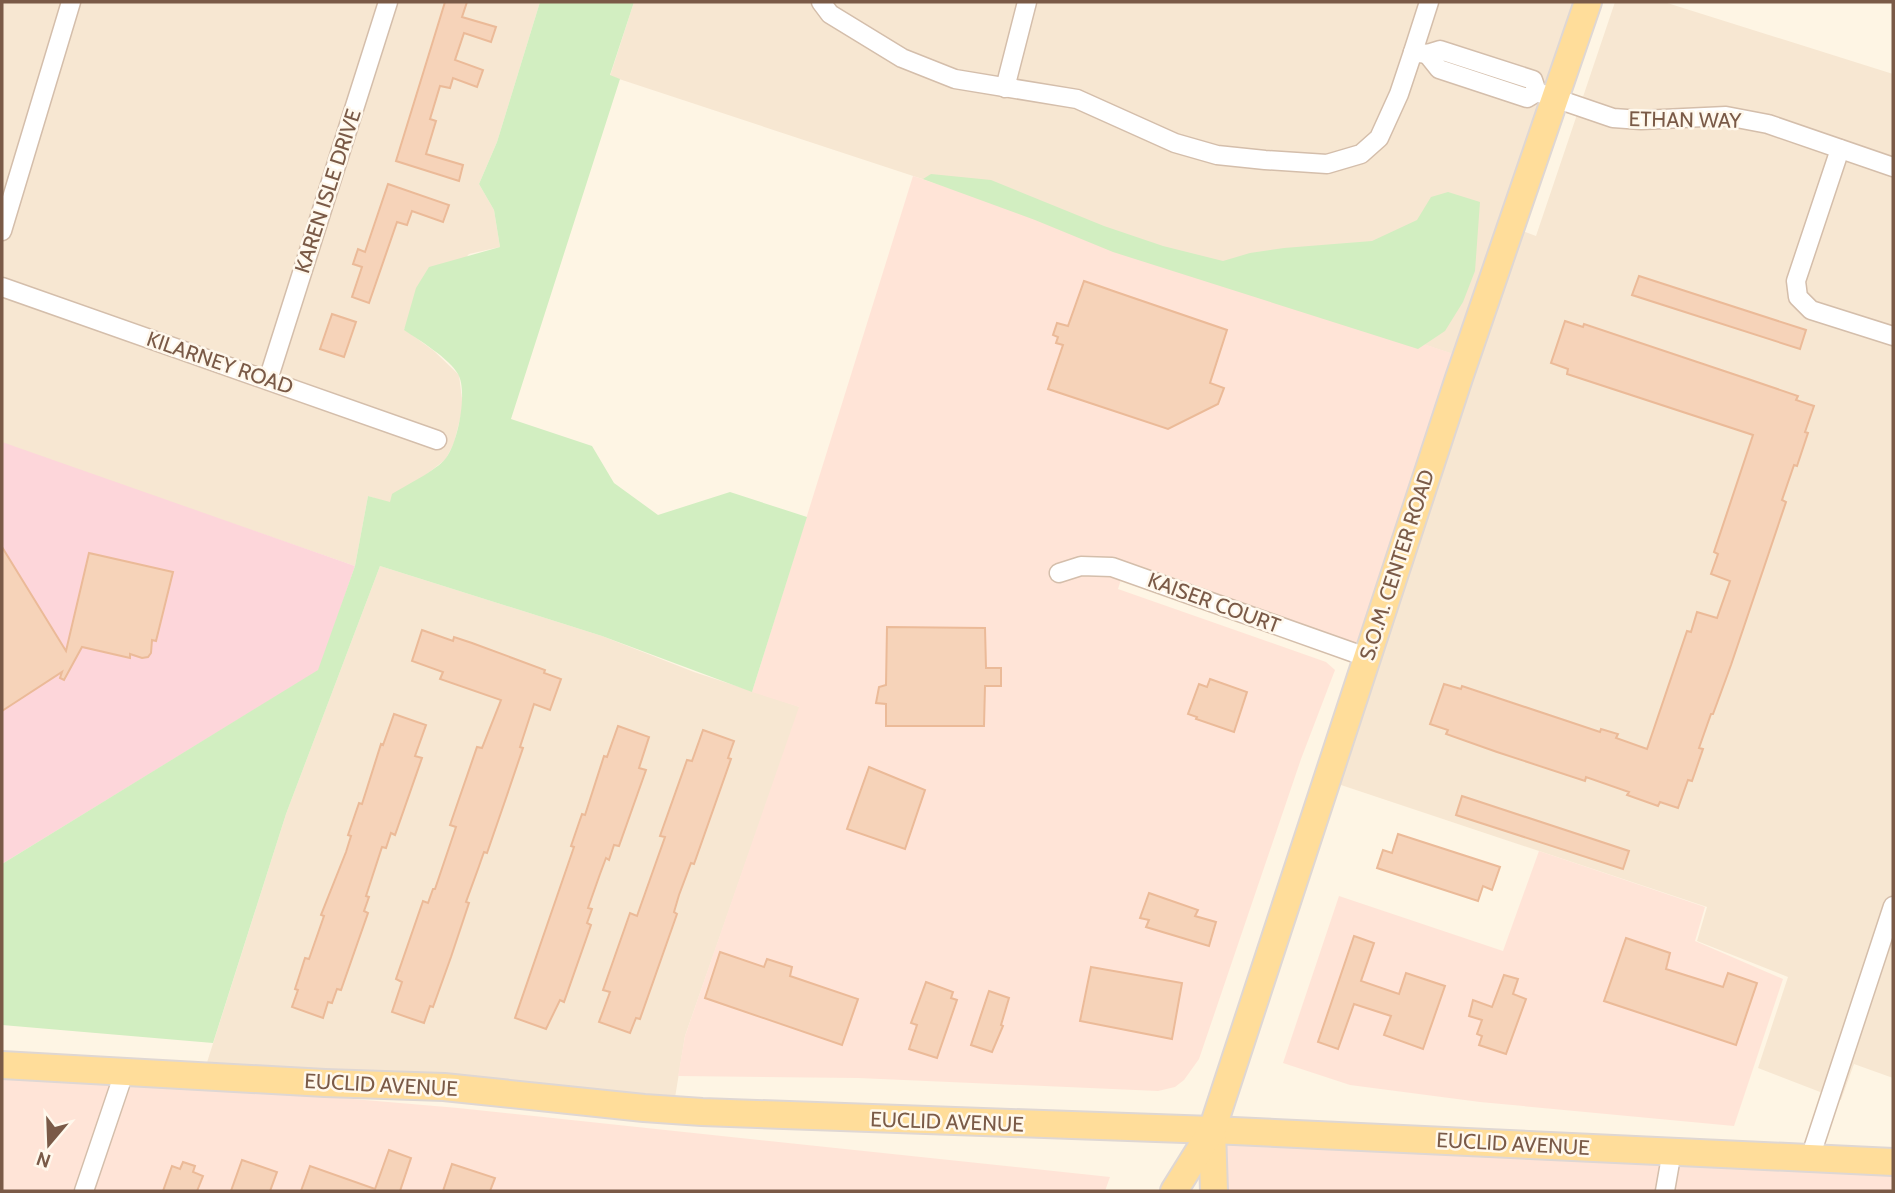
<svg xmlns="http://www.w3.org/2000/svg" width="1895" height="1193" viewBox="0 0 1895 1193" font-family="Cabin,sans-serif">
<rect width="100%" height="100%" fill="#fef5e4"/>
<g fill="#f7e7d2">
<path d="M2,2H540L497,142L479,184L494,210L500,247L469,254L404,329L434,351L459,375L463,407L454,443L446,459L390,503L368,496L355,566L2,444Z"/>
<path d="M634,2H1588L1512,227L1536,236L1615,2H1664L1893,74V1078L1854,1064L1841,1100L1758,1068L1788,977L1697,941L1707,907L1326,780L1465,358L610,76Z"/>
<path d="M380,566L602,636L694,672L800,707L685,1036L673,1110L203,1075L286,814Z"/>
</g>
<g fill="#ffe4d7">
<path d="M913,176L1457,355L1362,649L1125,567L1118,589L1326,662L1335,670L1301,759L1199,1059L1184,1080L1175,1087L1158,1091L858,1078L678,1076L685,1036L799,707L752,692Z"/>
<path d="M1539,851L1705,907L1695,941L1783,979L1734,1126L1480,1102L1350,1085L1283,1063L1339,896L1503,951Z"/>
<path d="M2,1075L113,1080L75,1191H2Z"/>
<path d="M133,1080L458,1108L1110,1177L1105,1191H92Z"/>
<path d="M1219,1135L1893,1169V1191H1220Z"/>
</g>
<path fill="#fdd6da" d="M2,442L355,566L319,670L2,864Z"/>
<g fill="#d2eec1">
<path d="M540,2H634L610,75L620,79L511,419L592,446L614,483L658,515L730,492L807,517L752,692L602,636L380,566L286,814L213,1043L2,1025V864L318,670L355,566L368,496L390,502L392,494C406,485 436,471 446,458C458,443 468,391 458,374C450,359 419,340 404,330L416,288L429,267L500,247L494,210L479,184L497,142Z"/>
<path d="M931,174L991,180L1104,226L1163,246L1223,261L1250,253L1284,248L1372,241L1417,220L1431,197L1448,192L1480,202L1475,271L1463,302L1445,331L1418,349L1113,252L1035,220L923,179Z"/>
</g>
<g fill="#f6d3b9" stroke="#ebba98" stroke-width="2">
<path d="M445,2H467L462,17L496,27L491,42L464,33L455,60L483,70L477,87L453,78L450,88L440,86L430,119L436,121L426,154L463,165L459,181L396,161Z"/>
<path d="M388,184L449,205L443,222L412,211L407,225L397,222L369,303L352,297L362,267L353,264L358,249L365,252Z"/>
<path d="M1639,276L1806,330L1800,349L1632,295Z"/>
<path d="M1084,281L1227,330L1210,383L1224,388L1218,404L1168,429L1048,389L1063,345L1056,343L1058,337L1053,335L1057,323L1068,326Z"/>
<path d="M332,314L356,322L344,357L320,349Z"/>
<path d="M1565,321L1583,327L1584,324L1748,379L1798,396L1796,400L1814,406L1805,432L1808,433L1797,466L1794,465L1782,500L1786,502L1731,665L1713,714H1711L1699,748L1703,749L1692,781L1688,780L1678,808L1660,802L1658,806L1627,795L1629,792L1586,777L1585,781L1497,752L1446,734L1448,730L1430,724L1444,684L1461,689L1462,686L1600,732L1601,729L1618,734L1616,738L1647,749L1687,631L1691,632L1697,612L1717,618L1730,581L1711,574L1718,554L1714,552L1753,435L1567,374L1568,369L1551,363Z"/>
<path d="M2,547L66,651L89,553L173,572L156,641L152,640L151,653L148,657L142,658L130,654V658L82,647L64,680L60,678L62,672L2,711Z"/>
<path d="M887,627L985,628L986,668H1001V686H985L984,726H886V704L876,703L879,687L886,685Z"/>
<path d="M422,630L453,641L454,637L472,643L545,670L544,673L561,679L550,710L534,704L520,747L523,748L505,801L487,853L484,852L478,869L466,902L469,903L451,957L433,1007L430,1006L424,1023L392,1012L402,982L396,979L423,901L428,903L433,889H435L456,827L450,825L477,747L482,748L501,700L440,679L443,672L412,661Z"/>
<path d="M1210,679L1247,692L1234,732L1196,719L1197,717L1188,714L1199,684L1207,687Z"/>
<path d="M394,714L426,725L415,756L422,758L395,835L391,833L386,848L382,847L366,896L369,897L364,911L368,913L341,990L337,989L332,1003L328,1002L323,1018L292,1007L298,990L295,989L305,958L309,959L324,916L321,915L346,852L351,836L348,835L359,803L362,804L381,744L383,745Z"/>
<path d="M618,726L649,737L639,768L646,770L619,846L614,845L609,860L606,858L600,874L588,908L592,909L587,923L591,925L564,1002L560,1000L546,1029L515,1018L574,847L571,846L582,814L585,815L604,756L607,757Z"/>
<path d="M703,730L734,741L728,758L731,759L694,864L691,863L679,895L674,912L677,914L640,1019L636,1018L630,1033L599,1022L610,992L603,990L630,913L637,916L665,837L660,836L687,760L692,761Z"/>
<path d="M869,767L925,790L905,849L847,829Z"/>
<path d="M1462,796L1629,851L1623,869L1456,815Z"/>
<path d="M1398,834L1500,867L1492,890L1483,886L1478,901L1377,868L1383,850L1392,853Z"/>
<path d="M1149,893L1198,910L1195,916L1216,922L1209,946L1146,927L1149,920L1140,918Z"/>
<path d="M1354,936L1374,943L1361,981L1399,994L1406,973L1445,986L1423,1049L1384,1035L1391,1016L1354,1004L1338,1049L1318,1042Z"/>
<path d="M1626,938L1670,953L1666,969L1723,987L1728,973L1757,983L1736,1045L1604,1001Z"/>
<path d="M720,952L764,967L767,959L792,967L790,976L858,999L842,1045L705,998Z"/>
<path d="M1091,967L1182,983L1172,1039L1080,1021Z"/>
<path d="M1504,975L1518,979L1513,994L1526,999L1506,1054L1479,1045L1482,1036L1477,1034L1482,1020L1469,1016L1473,1000L1492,1007Z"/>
<path d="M926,982L953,992L951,998L957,1000L937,1058L909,1049L917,1025L911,1023Z"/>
<path d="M989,991L1009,998L1001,1025L1003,1026L992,1052L971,1045Z"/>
<path d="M389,1150L411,1158L400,1191H301L310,1166L375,1189Z"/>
<path d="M242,1160L277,1172L270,1191H231Z"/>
<path d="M183,1162L195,1166L193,1172L203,1176L197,1191H163L172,1166L180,1169Z"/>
<path d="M452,1164L495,1178L490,1191H443Z"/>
</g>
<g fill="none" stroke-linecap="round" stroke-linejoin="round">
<defs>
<g id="minor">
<path d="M821,2L830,14L902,58L955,79L1077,99L1175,143L1217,155L1265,160L1327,164L1361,154L1379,138L1399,94L1413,52L1427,54L1440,50L1533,80L1537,92L1613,118L1641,120L1726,116L1768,124L1893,167"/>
<path d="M1413,52L1429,2"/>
<path d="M1427,54L1439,69L1527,98L1537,92"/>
<path d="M1005,88L1027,2"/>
<path d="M1840,149L1796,281L1798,297L1811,310L1893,336"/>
<path d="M2,231L71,2"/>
<path d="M2,287L437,440"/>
<path d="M268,380L388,2"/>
<path d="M1059,573L1081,566L1112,567L1366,657"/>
<path d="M1810,1158L1893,906"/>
<path d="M84,1191L125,1070"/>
<path d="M1665,1191L1672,1151"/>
</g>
<g id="primary">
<path d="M2,1065L325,1083L444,1087L644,1108L702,1112L1212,1130L1893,1162"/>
<path d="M1212,1130L1214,1191"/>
<path d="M1174,1191L1212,1130L1459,378L1588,2"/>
</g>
</defs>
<use href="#minor" stroke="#d4beab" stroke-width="21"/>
<use href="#primary" stroke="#dfd7d3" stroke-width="30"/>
<use href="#minor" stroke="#fff" stroke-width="18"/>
<use href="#primary" stroke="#ffdd9a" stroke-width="26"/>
</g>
<g text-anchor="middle" stroke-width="5" stroke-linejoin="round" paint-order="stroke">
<g font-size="21" fill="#7a5a47" stroke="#fff8ec">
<text transform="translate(1685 120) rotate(1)" y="7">ETHAN WAY</text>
<text transform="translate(328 191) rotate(-72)" y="7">KAREN ISLE DRIVE</text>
<text transform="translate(220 363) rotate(19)" y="7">KILARNEY ROAD</text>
<text transform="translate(1397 565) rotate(-72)" y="7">S.O.M. CENTER ROAD</text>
<text transform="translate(1214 603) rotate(20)" y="7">KAISER COURT</text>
<text transform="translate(381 1085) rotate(3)" y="7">EUCLID AVENUE</text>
<text transform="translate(947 1122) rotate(2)" y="7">EUCLID AVENUE</text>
<text transform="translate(1513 1144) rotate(3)" y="7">EUCLID AVENUE</text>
</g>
</g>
<rect width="1895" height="1193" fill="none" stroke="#7a5a47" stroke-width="7"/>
<g transform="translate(49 1144) rotate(199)" stroke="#fff8ec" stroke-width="5" paint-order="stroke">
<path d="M0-5L12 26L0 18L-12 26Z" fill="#7a5a47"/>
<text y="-10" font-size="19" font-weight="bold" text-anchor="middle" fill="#7a5a47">N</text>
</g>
</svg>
